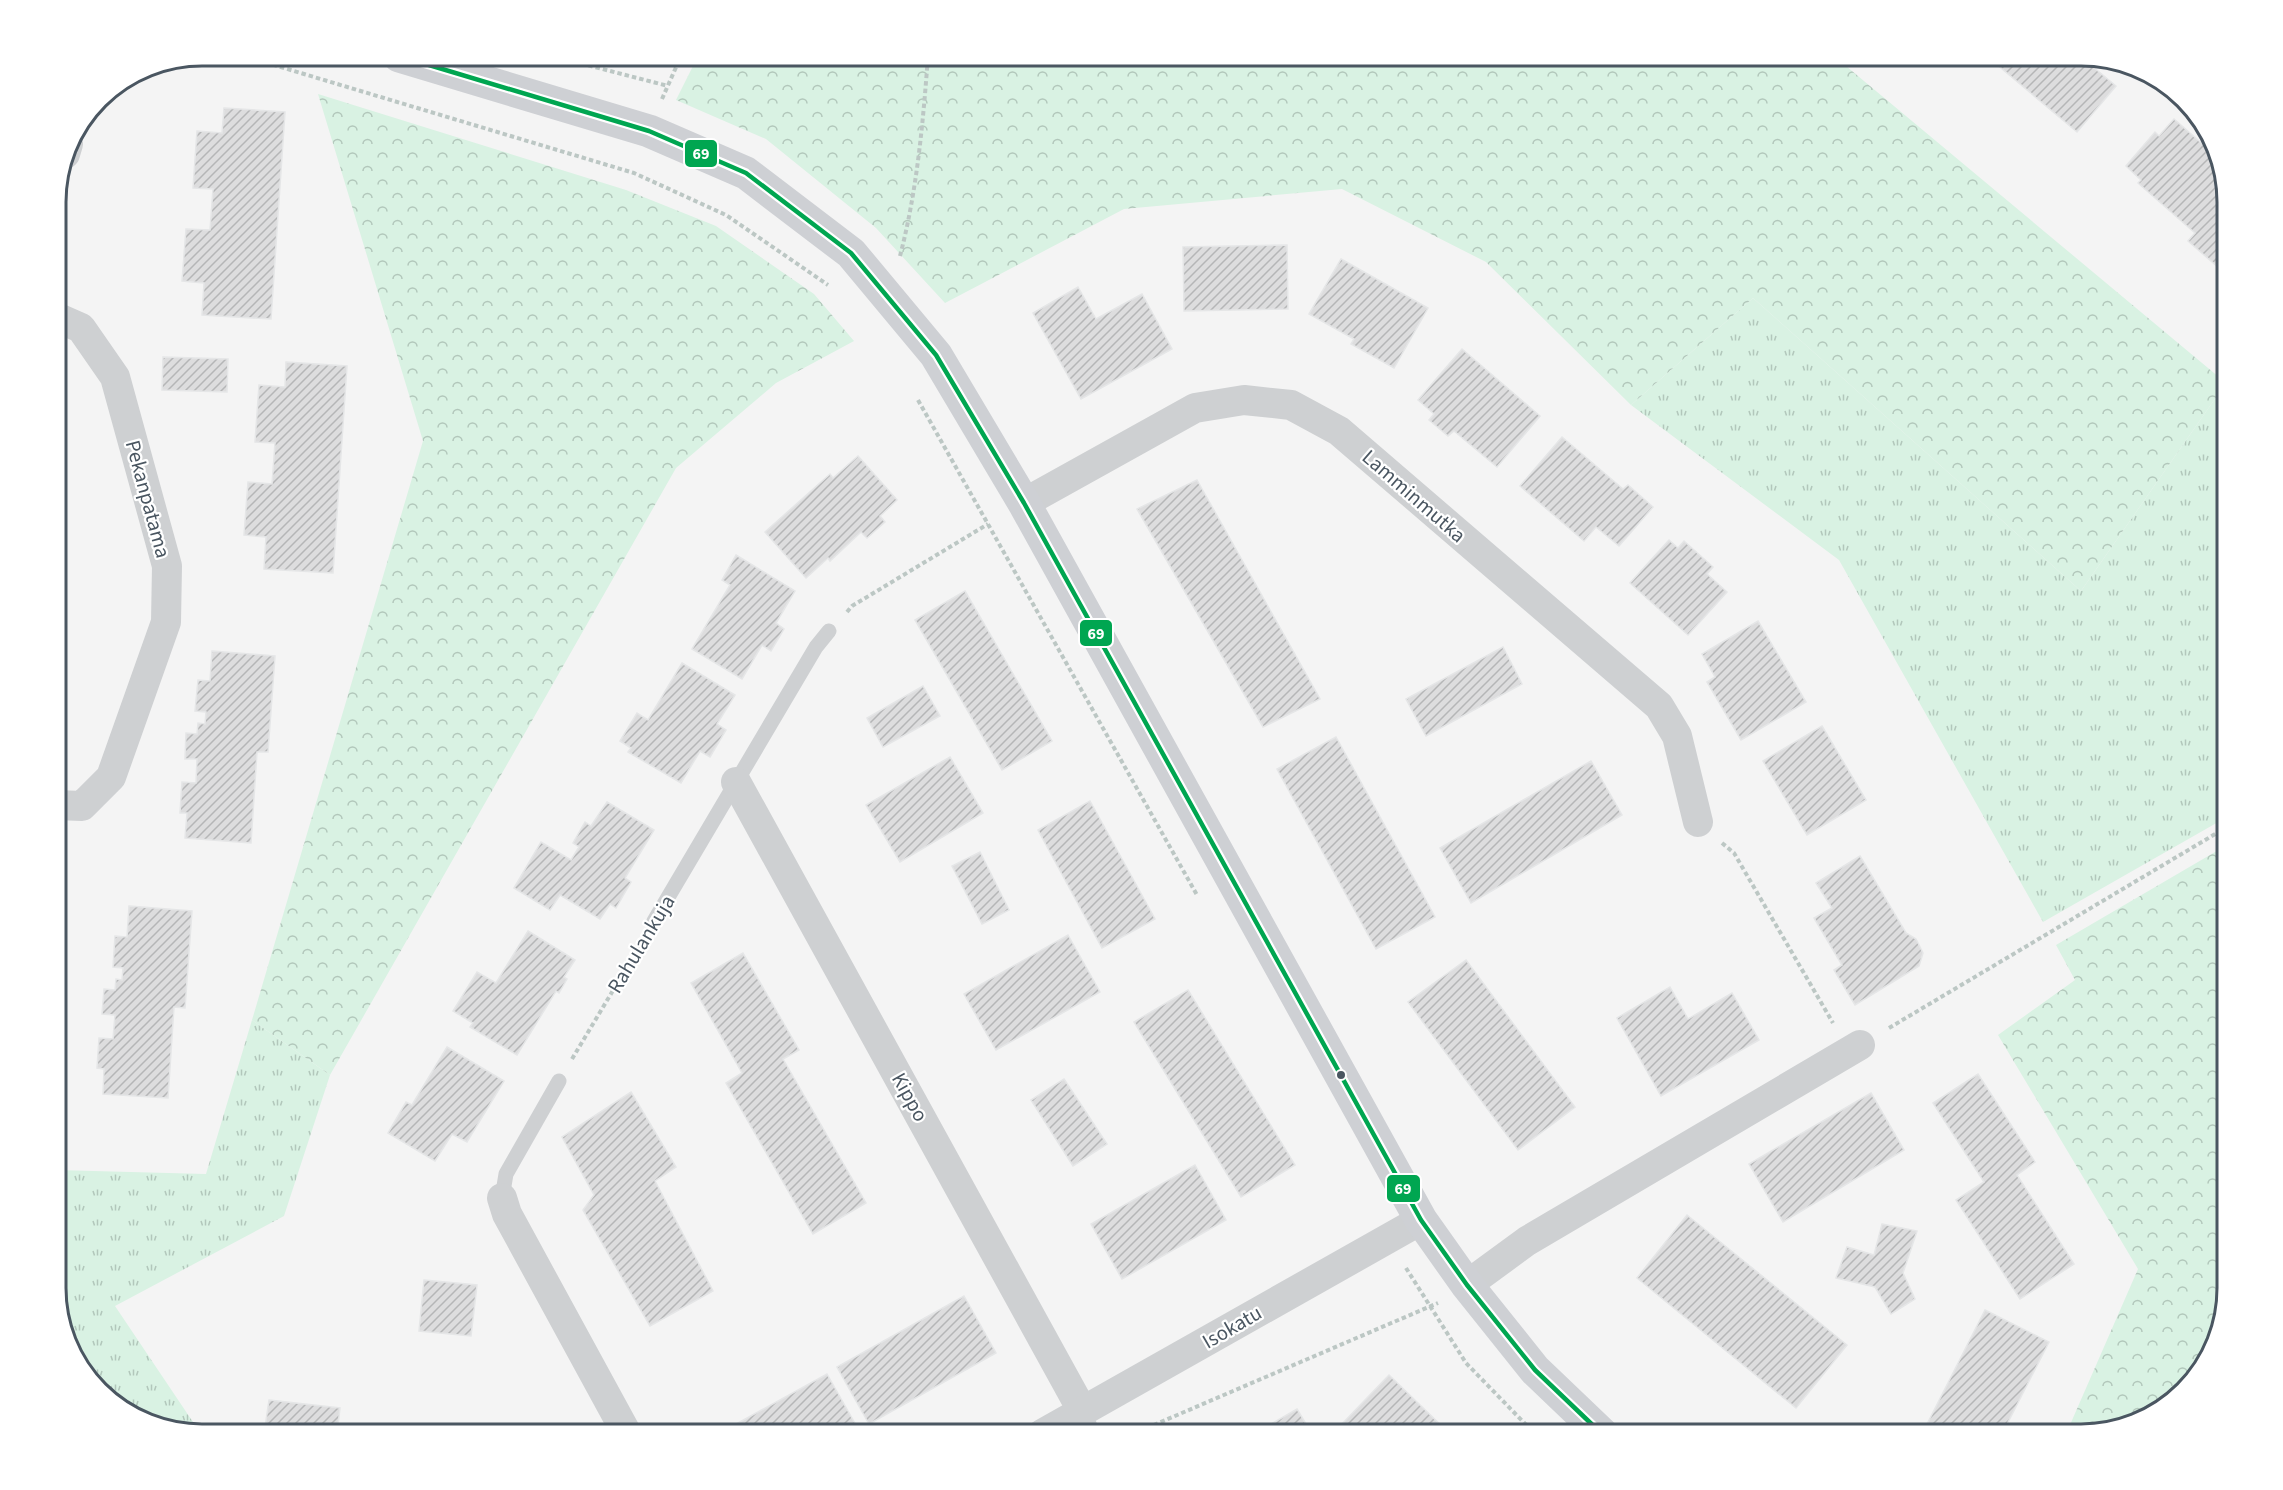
<svg xmlns="http://www.w3.org/2000/svg" width="2283" height="1490" viewBox="0 0 2283 1490" font-family="'Source Sans 3',sans-serif">
<defs>
<pattern id="grass-tufts" width="24" height="20" patternUnits="userSpaceOnUse" patternTransform="scale(1.5)"><rect width="24" height="20" fill="#d9f2e3"/><path d="M3 7l-1-3M5 7V3M7 7l1-3M15 17l-1-3M17 17v-4M19 17l1-3" fill="none" stroke="#b2c7bb"/></pattern>
<pattern id="forest-crowns" width="20" height="18" patternUnits="userSpaceOnUse" patternTransform="scale(1.5)"><rect width="20" height="18" fill="#d9f2e3"/><path d="M2 6a3 3 0 1 1 6 0M12 15a3 3 0 1 1 6 0" fill="none" stroke="#b2c7bb"/></pattern>
<pattern id="building-hatch" width="6" height="6" patternUnits="userSpaceOnUse" patternTransform="scale(1.5)"><rect width="6" height="6" fill="#ddddde"/><path d="M-1 1l2-2M0 6l6-6M5 7l2-2" fill="none" stroke="#b5b6b7"/></pattern>
</defs>
<rect width="100%" height="100%" fill="#f4f4f4"/>
<g fill="url(#grass-tufts)">
<path d="M1753,298L2081,591L2226,383L2227,385V817L2043,922L1839,560L1631,405Z"/>
<path d="M252,1020L330,1075L284,1216L115,1306L201,1434L121,1410L75,1361L56,1297V1170L206,1174Z"/>
</g>
<g fill="url(#forest-crowns)">
<path d="M698,56H1834L2226,383L2081,591L1753,298L1631,405L1486,262L1342,189L1124,209L945,303L876,228L766,139L676,100Z"/>
<path d="M318,94L626,190L716,226L814,294L854,341L776,383L676,468L330,1075L252,1020L423,441Z"/>
<path d="M2227,845V1289L2203,1369L2154,1415L2082,1434H2066L2138,1269L1998,1035L2075,980L2056,945Z"/>
</g>
<g fill="url(#building-hatch)" stroke="#e5e6e7" stroke-width="1.5">
<path d="M1991,56H2080L2116,86L2077,132L1989,58Z"/>
<path d="M224,108L285,112L271,319L202,315L204,283L182,281L186,229L210,230L213,189L193,188L197,131L222,133Z"/>
<path d="M2174,119L2215,155L2227,201L2226,274L2188,241L2195,233L2138,183L2141,180L2126,166L2155,132L2159,136Z"/>
<path d="M1287,245L1288,309L1184,311L1183,247Z"/>
<path d="M1341,259L1428,308L1394,368L1351,344L1354,339L1309,314Z"/>
<path d="M1078,287L1096,319L1142,294L1172,349L1081,399L1033,313Z"/>
<path d="M1462,349L1540,416L1497,467L1454,431L1448,436L1429,420L1434,414L1418,400Z"/>
<path d="M163,357L228,359L227,392L162,390Z"/>
<path d="M286,362L347,366L333,573L264,569L266,537L244,535L248,482L272,484L275,443L255,442L259,385L285,387Z"/>
<path d="M56,364L64,365L62,473H56Z"/>
<path d="M1562,437L1623,489L1628,485L1653,507L1619,546L1596,527L1584,541L1520,486Z"/>
<path d="M858,456L897,500L880,516L885,522L867,538L861,532L830,561L828,558L806,578L765,532L830,474L833,478Z"/>
<path d="M1197,480L1320,699L1263,727L1137,509Z"/>
<path d="M1669,540L1678,548L1684,541L1713,567L1707,574L1727,592L1688,635L1630,583Z"/>
<path d="M736,555L795,591L776,623L784,629L771,651L762,645L742,679L692,649L730,585L722,580Z"/>
<path d="M965,591L1052,741L1002,770L915,620Z"/>
<path d="M1758,621L1806,702L1741,740L1707,682L1715,677L1702,654Z"/>
<path d="M1503,647L1522,684L1426,736L1406,699Z"/>
<path d="M212,651L275,656L268,752H257L251,843L185,838L187,813H180L182,782L196,783L197,759H185L186,733L197,734L198,723L205,724L206,712L195,711L198,680L210,681Z"/>
<path d="M682,663L735,695L717,724L726,730L710,757L700,751L681,783L628,752L631,748L620,741L637,713L648,720Z"/>
<path d="M923,686L940,716L883,747L867,718Z"/>
<path d="M1822,726L1866,800L1807,835L1763,761Z"/>
<path d="M1336,737L1435,917L1376,949L1277,769Z"/>
<path d="M950,757L983,813L900,862L866,805Z"/>
<path d="M1591,761L1622,815L1471,903L1440,848Z"/>
<path d="M1090,801L1155,919L1102,948L1038,830Z"/>
<path d="M607,802L654,830L625,878L631,882L616,908L610,904L600,919L560,895L550,910L514,888L541,842L571,860L579,847L573,843L585,822L591,826Z"/>
<path d="M980,852L1009,910L982,924L952,866Z"/>
<path d="M1860,856L1906,933L1916,939L1923,953L1919,966L1855,1005L1834,970L1842,965L1814,918L1832,908L1816,883Z"/>
<path d="M129,906L192,911L185,1008L174,1007L168,1098L103,1094L104,1069L97,1068L99,1038L113,1039L115,1015L102,1014L104,989L115,990L116,979L122,980L123,968L113,967L115,936L127,937Z"/>
<path d="M528,931L575,960L564,977L567,979L559,993L556,991L517,1055L470,1027L473,1023L453,1011L477,972L496,983Z"/>
<path d="M1068,935L1100,992L996,1050L964,994Z"/>
<path d="M743,953L799,1050L783,1059L866,1203L813,1234L726,1083L742,1073L691,983Z"/>
<path d="M1466,960L1575,1107L1518,1150L1408,1002Z"/>
<path d="M1670,987L1688,1019L1732,993L1759,1040L1661,1096L1617,1018Z"/>
<path d="M1188,990L1295,1165L1241,1197L1134,1022Z"/>
<path d="M447,1047L504,1081L467,1142L452,1134L435,1161L388,1133L406,1102L412,1105Z"/>
<path d="M1978,1074L2035,1162L2017,1175L2074,1264L2020,1299L1956,1200L1984,1182L1933,1103Z"/>
<path d="M1064,1079L1107,1144L1073,1166L1031,1100Z"/>
<path d="M631,1092L676,1167L655,1181L713,1291L650,1326L583,1210L594,1195L562,1137Z"/>
<path d="M1871,1093L1904,1150L1783,1222L1749,1164Z"/>
<path d="M1195,1165L1226,1220L1122,1279L1091,1224Z"/>
<path d="M1687,1215L1847,1345L1796,1408L1637,1278Z"/>
<path d="M1882,1224L1917,1231L1903,1273L1915,1299L1891,1314L1875,1287L1836,1278L1847,1247L1874,1255Z"/>
<path d="M424,1280L477,1285L471,1336L419,1331Z"/>
<path d="M964,1296L996,1353L869,1424L837,1367Z"/>
<path d="M1985,1310L2049,1342L2002,1434H1922Z"/>
<path d="M827,1374L857,1427L844,1434H718Z"/>
<path d="M1389,1375L1450,1434H1353L1342,1424Z"/>
<path d="M269,1400L340,1408L337,1434H264Z"/>
<path d="M1297,1409L1312,1434H1254Z"/>
</g>
<g fill="none" stroke-linecap="round" stroke-linejoin="round">
<g stroke="#bcc7c4" stroke-width="4" stroke-dasharray="4.5 3" stroke-linecap="butt">
<path d="M244,56L634,173L726,215L828,285"/>
<path d="M552,56L668,86"/>
<path d="M662,99L681,56"/>
<path d="M900,256C917,191 923,123 928,56"/>
<path d="M918,400L1197,895"/>
<path d="M847,612L852,606L988,524"/>
<path d="M1722,843L1734,853L1833,1023"/>
<path d="M1889,1028L2227,827"/>
<path d="M572,1059L642,942"/>
<path d="M1406,1268L1466,1363L1535,1434"/>
<path d="M1133,1434L1438,1303"/>
</g>
<g stroke="#ced0d2" stroke-width="15">
<path d="M654,921L816,647L829,631"/>
<path d="M502,1198L506,1174L559,1081"/>
<path d="M1083,1412L1094,1434"/>
</g>
<g stroke="#ced0d2" stroke-width="30">
<path d="M65,154L68,144"/>
<path d="M56,317L81,328L115,377L167,566L166,622L111,777L82,806L56,805"/>
<path d="M1024,503L1195,408L1244,400L1291,405L1339,431L1659,706L1677,736L1698,822"/>
<path d="M736,782L1083,1412"/>
<path d="M502,1198L507,1214L627,1434"/>
<path d="M1467,1285L1527,1241L1860,1045"/>
<path d="M1042,1434L1421,1220"/>
</g>
<path stroke="#ced0d4" stroke-width="33" d="M399,56L649,131L746,173L851,253L936,355L1024,503L1421,1220L1467,1285L1535,1370L1602,1434"/>
<defs>
<path id="bus-1" d="M399,56L649,131L746,173L851,253L936,355L1024,503L1421,1220L1467,1285L1535,1370L1602,1434"/>
</defs>
<use href="#bus-1" stroke="#fff" stroke-width="9"/>
<use href="#bus-1" stroke="#00a651" stroke-width="4.5"/>
</g>
<circle fill="#4a5661" stroke="#fff" stroke-width="2" cx="1341" cy="1075" r="5"/>
<g text-anchor="middle" stroke-width="4.5" stroke-linejoin="round" paint-order="stroke">
<g font-size="21" fill="#4a5661" stroke="#fff">
<text transform="translate(1414 496) rotate(41)" y="7">Lamminmutka</text>
<text transform="translate(148 499) rotate(75)" y="7">Pekanpatama</text>
<text transform="translate(641 944) rotate(-59)" y="7">Rahulankuja</text>
<text transform="translate(910 1097) rotate(61)" y="7">Kippo</text>
<text transform="translate(1232 1327) rotate(-30)" y="7">Isokatu</text>
</g>
</g>
<path d="M0 0H2283V1490H0ZM202 66H2081A136 136 0 0 1 2217 202V1288A136 136 0 0 1 2081 1424H202A136 136 0 0 1 66 1288V202A136 136 0 0 1 202 66Z" fill="#fff" fill-rule="evenodd"/>
<path fill="none" stroke="#4a5661" stroke-width="3" d="M202 66H2081A136 136 0 0 1 2217 202V1288A136 136 0 0 1 2081 1424H202A136 136 0 0 1 66 1288V202A136 136 0 0 1 202 66Z"/>
<g stroke="#fff" stroke-width="2">
<rect x="684" y="139" width="34" height="29" rx="6" fill="#00a651"/>
<rect x="1079" y="619" width="34" height="28" rx="6" fill="#00a651"/>
<rect x="1386" y="1174" width="35" height="29" rx="6" fill="#00a651"/>
</g>
<g font-size="16" text-anchor="middle" font-weight="bold" fill="#fff">
<text x="701" y="159">69</text>
<text x="1096" y="639">69</text>
<text x="1403" y="1194">69</text>
</g>
</svg>
